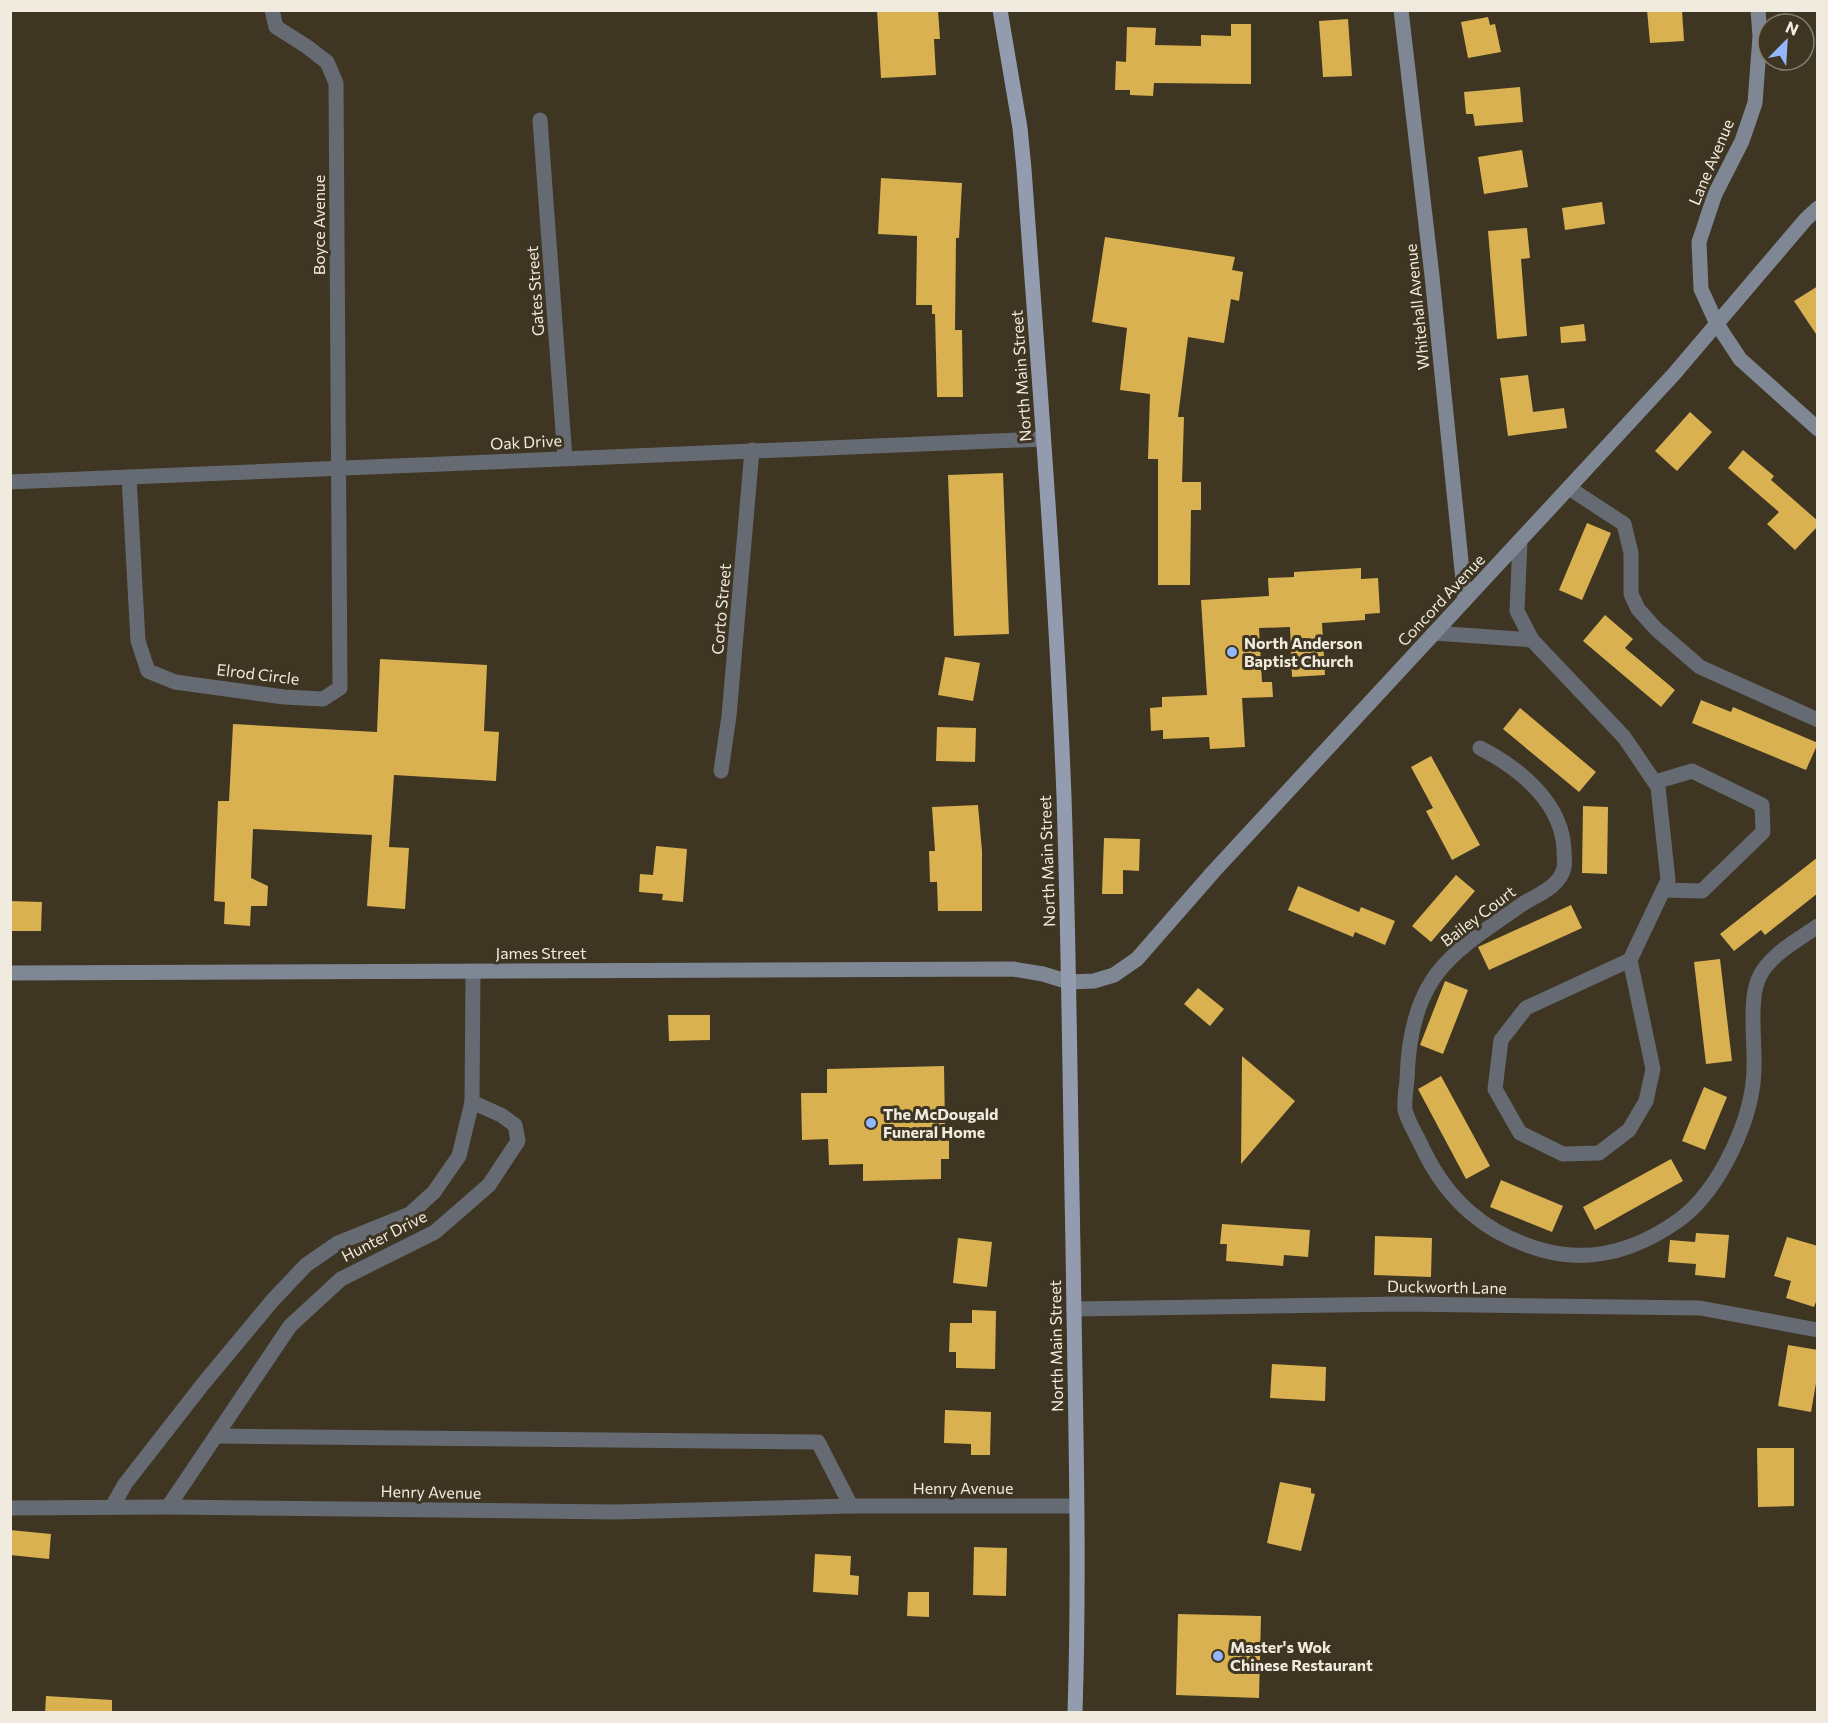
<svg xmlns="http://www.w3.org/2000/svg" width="1828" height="1723" viewBox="0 0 1828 1723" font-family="Commissioner,sans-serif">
<rect width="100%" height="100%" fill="#3e3522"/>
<g fill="#d9b151">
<path d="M877,10H938L940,39H934L936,75L881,78Z"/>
<path d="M1647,10H1682L1684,41L1650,43Z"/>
<path d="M1488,17L1490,25L1495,24L1501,52L1468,58L1461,22Z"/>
<path d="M1348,19L1352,76L1323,77L1319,21Z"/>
<path d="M1231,24H1251V84L1154,83L1153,96L1130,95V90H1115L1116,61L1126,62L1127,27L1156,28L1155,45L1201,46V35L1231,36Z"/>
<path d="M1520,87L1523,122L1475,126L1473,114H1466L1464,92Z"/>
<path d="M1522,150L1528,187L1484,194L1478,157Z"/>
<path d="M881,178L962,183L959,238H956L955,330H962L963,397H937L935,314H932V305H916L917,236L878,234Z"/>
<path d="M1602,202L1605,224L1565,230L1562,208Z"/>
<path d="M1527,228L1530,258L1521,259L1527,336L1497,339L1488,231Z"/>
<path d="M1105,237L1235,257L1232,270L1243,272L1239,301L1231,299L1224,343L1188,337L1178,417H1184L1182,482H1201V510H1191L1190,585H1158V459H1148L1150,394L1120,390L1127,328L1092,322Z"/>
<path d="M1818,286V337L1794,301Z"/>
<path d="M1584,324L1586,341L1561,343L1560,327Z"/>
<path d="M1528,375L1533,412L1564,408L1567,428L1508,436L1500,378Z"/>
<path d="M1690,412L1712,432L1677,471L1655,451Z"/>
<path d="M1743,450L1774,476L1771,480L1818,521V526L1795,550L1767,524L1779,512L1728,468Z"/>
<path d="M1003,473L1009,634L954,636L948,475Z"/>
<path d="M1587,523L1611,533L1582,600L1559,590Z"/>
<path d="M1361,568V579L1378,578L1380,613L1365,614V620L1322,623L1325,675L1292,677L1290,627L1259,628L1262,682H1272L1273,697L1242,698L1245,747L1210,749L1209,737L1163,739V730L1151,731L1150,708L1162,707V697L1207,695L1201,600L1269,596L1268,578L1294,577V572Z"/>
<path d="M1605,615L1633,639L1625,648L1675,690L1661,707L1583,641Z"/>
<path d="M945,657L980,663L973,701L938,695Z"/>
<path d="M380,659L487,665L484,731L499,732L496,781L394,775L389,847L409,848L405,909L367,906L372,835L253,829L251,878L268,886L267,906H251L250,926L224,924L225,902L214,901L218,801H229L233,724L377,732Z"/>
<path d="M1701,700L1731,712L1733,707L1818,743L1806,770L1692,723Z"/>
<path d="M1520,708L1596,772L1579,792L1503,729Z"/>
<path d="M937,727L976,728L975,762L936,761Z"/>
<path d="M1431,756L1480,845L1452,860L1426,811L1433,808L1411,767Z"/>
<path d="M978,805L982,851V911H938L937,882H930L929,851H935L932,807Z"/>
<path d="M1583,806L1608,807L1607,874L1582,873Z"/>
<path d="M1104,838L1140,839L1139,871L1123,870V894H1102Z"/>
<path d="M656,846L687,849L683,902L662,900L663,894L639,892L640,874L653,875Z"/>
<path d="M1818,857V893L1765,935L1761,930L1734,951L1720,934Z"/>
<path d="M1456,875L1475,891L1431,942L1412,926Z"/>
<path d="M1298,886L1359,912L1361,907L1395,921L1385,945L1355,932L1353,937L1288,910Z"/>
<path d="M10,901L42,902L41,931H10Z"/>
<path d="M1571,905L1582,928L1489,970L1478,947Z"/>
<path d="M1720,959L1732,1061L1706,1064L1694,962Z"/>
<path d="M1445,981L1468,990L1443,1054L1420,1045Z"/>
<path d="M1198,988L1224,1009L1210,1026L1184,1004Z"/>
<path d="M668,1015H710V1040L669,1041Z"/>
<path d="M1242,1056L1295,1101L1241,1164Z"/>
<path d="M944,1066L945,1125H949V1159H941V1179L863,1181V1164L829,1165L828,1139L802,1140L801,1093H827V1069Z"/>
<path d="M1441,1076L1490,1166L1466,1179L1418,1089Z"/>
<path d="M1704,1087L1727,1097L1705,1150L1682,1141Z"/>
<path d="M1671,1159L1683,1181L1595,1230L1583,1207Z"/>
<path d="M1501,1180L1563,1206L1552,1232L1490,1207Z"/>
<path d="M1222,1224L1310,1230L1308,1257L1284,1255L1283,1266L1226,1261L1227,1244H1220Z"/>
<path d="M1696,1233L1729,1235L1725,1278L1695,1275L1696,1264L1668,1262L1670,1240L1695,1242Z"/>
<path d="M1375,1236L1432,1238L1431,1277L1374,1275Z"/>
<path d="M1787,1237L1818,1246V1297L1814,1307L1786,1298L1791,1281L1774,1276Z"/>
<path d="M958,1238L992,1242L987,1287L953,1283Z"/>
<path d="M972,1310L996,1311L995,1369L956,1368V1352H949L950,1323H972Z"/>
<path d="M1788,1345L1818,1350V1372L1811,1412L1778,1406Z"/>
<path d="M1272,1364L1326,1367L1325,1401L1270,1398Z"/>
<path d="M945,1410L991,1412L990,1455H971V1444L944,1443Z"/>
<path d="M1757,1448H1794V1506L1758,1507Z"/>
<path d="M1280,1482L1311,1488V1493L1315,1494L1301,1551L1267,1543Z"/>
<path d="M10,1530L51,1534L49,1559L10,1555Z"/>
<path d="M974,1547L1007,1548L1006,1596L973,1595Z"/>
<path d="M815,1554L851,1556L850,1575L859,1576L858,1595L813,1592Z"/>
<path d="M908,1592H929V1617L907,1616Z"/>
<path d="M1178,1614L1261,1616L1259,1698L1176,1695Z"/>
<path d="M46,1696L112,1700V1713H45Z"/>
</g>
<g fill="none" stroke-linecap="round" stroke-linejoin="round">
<g stroke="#656a73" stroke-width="15">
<path d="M540,120L565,458"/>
<path d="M129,477L138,641L148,671L175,682L284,697L323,699L340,688L336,83L327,62L306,46L276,27L272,10"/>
<path d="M10,482L1043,439"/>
<path d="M1569,488L1624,524L1631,553V594L1638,609L1656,629L1700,667L1818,720"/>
<path d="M1520,541L1517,611L1532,640L1624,737L1658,787L1668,880L1630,960"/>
<path d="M1434,633L1532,640"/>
<path d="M1480,748C1519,768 1563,803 1564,851C1564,856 1565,864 1564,868C1559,888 1536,895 1521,905C1499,921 1465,942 1447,962C1416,993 1408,1038 1407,1080C1406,1089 1404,1101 1405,1110C1408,1122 1417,1136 1422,1147C1447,1200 1485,1234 1542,1250C1592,1264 1637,1250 1679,1220C1720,1190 1754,1117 1754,1067C1755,1044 1749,1002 1758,980C1767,956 1798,940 1818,926"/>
<path d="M721,771L729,716L752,450"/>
<path d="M1655,782L1692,771L1762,805L1763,832L1702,891L1664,890"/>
<path d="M1630,960L1653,1069L1646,1101L1629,1130L1599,1153L1563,1154L1520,1133L1495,1089L1501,1040L1526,1008Z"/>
<path d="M1074,1309L1403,1304L1700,1308L1818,1330"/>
<path d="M216,1436L818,1442L851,1506"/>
<path d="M112,1507L125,1484L203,1384L272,1301L306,1265L338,1243L410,1214L434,1192L459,1156L472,1102L473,971"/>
<path d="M168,1507L290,1326L341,1279L435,1232L489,1185L518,1141L515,1125L501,1115L472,1102"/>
<path d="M10,1508L168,1507L616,1512L851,1506H1076"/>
</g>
<g stroke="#7f8795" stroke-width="15">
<path d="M1401,10L1432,276L1465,600"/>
<path d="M1758,10L1760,36L1755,103L1742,141L1715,194L1699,242L1701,289L1717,324L1740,359L1818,429"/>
<path d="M10,973L1013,969L1043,974L1069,982L1094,981L1114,975L1137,959L1214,871L1674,374L1806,219L1818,208"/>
</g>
<path stroke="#939caf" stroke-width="15" d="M1000,10L1020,128L1024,169C1039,378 1056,587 1064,797C1069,947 1070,1097 1073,1247C1075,1402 1080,1557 1075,1712"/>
</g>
<g fill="#93b7fd" stroke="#3e3522" stroke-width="2">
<circle cx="1232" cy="652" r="6"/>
<circle cx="871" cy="1123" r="6"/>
<circle cx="1218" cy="1656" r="6"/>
</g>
<g text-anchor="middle" stroke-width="6" stroke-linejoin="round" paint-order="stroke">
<g font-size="16" fill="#f1ebdf" stroke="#3e3522">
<text transform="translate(1711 162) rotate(-67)" y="6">Lane Avenue</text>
<text transform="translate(319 225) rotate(-90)" y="6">Boyce Avenue</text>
<text transform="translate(535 291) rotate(-94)" y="6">Gates Street</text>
<text transform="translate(1417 307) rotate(-96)" y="6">Whitehall Avenue</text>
<text transform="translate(1021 376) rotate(-94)" y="6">North Main Street</text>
<text transform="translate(526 442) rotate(-3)" y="6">Oak Drive</text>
<text transform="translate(1441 600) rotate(-47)" y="6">Concord Avenue</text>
<text transform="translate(721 609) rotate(-85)" y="6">Corto Street</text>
<text transform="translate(258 674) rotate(7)" y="6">Elrod Circle</text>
<text transform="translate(1047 861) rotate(-92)" y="6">North Main Street</text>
<text transform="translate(1478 916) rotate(-37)" y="6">Bailey Court</text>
<text x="541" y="959">James Street</text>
<text transform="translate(384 1236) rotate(-27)" y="6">Hunter Drive</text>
<text transform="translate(1447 1287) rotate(1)" y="6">Duckworth Lane</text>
<text transform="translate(1056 1346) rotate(-91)" y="6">North Main Street</text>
<text x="963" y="1494">Henry Avenue</text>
<text transform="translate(431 1492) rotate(1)" y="6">Henry Avenue</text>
</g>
<g font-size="16" font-weight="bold" fill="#f1ebdf" stroke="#3e3522" text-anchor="start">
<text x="1244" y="649">North Anderson<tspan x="1244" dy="18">Baptist Church</tspan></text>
<text x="883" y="1120">The McDougald<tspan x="883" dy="18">Funeral Home</tspan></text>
<text x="1230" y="1653">Master's Wok<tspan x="1230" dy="18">Chinese Restaurant</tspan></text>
</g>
</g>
<rect width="1828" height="1723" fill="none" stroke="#f1ebdf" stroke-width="24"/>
<g transform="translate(1786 42) rotate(24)"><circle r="28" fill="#3e3522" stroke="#867e6e" stroke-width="1.5"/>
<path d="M0-4.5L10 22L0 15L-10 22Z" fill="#93b7fd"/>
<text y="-9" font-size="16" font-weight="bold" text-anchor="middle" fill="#f1ebdf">N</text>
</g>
</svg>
